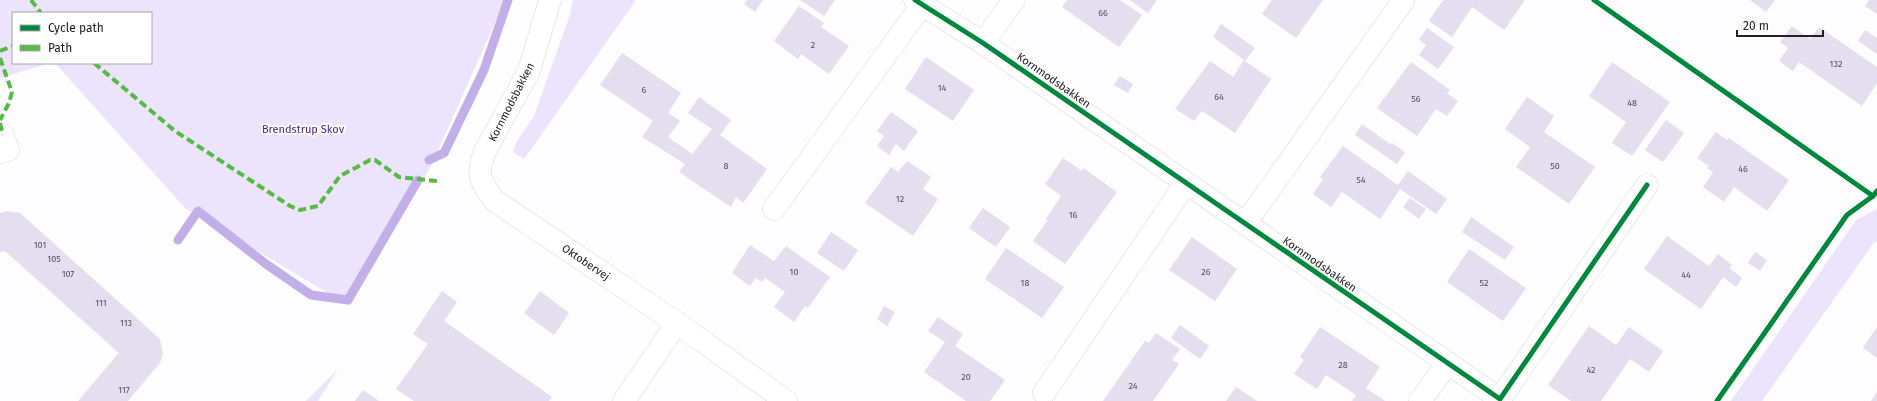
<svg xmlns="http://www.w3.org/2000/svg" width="1877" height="401" viewBox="0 0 1877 401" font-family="'Fira Sans',sans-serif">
<rect width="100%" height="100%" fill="#fdfcfe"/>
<g fill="#ebe4fc">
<path d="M0,0H505L432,164L350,306L185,208L55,63H151V13H13V63H50L0,78Z"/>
<path d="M573,0H636L524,159L513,152L516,143L534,116L570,15Z"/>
<path d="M1877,209V242L1875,241L1762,401H1731L1856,220Z"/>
<path d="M338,369L318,401H306Z"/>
</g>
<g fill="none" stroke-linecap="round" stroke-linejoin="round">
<g stroke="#c3afe8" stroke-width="9">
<path d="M429,160L444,153L484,70L508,0"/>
<path d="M178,240L198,211L266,264L311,295L348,300L418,180"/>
</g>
</g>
<g fill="#e4deef">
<path d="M747,0H763L755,12L744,4Z"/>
<path d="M800,0H835L824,16Z"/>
<path d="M1067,0H1120L1142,15L1119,47L1062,7Z"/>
<path d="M1130,0H1157L1148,13Z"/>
<path d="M1272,0H1323L1296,38L1262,14Z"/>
<path d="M1443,0H1525L1504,30L1472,7L1452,37L1429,21Z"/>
<path d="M1750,0H1775L1766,12Z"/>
<path d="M1869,0H1877V14L1865,6Z"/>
<path d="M799,6L824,23L821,27L849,46L829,74L801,54L798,59L774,41Z"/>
<path d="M1221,24L1255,48L1245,61L1271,79L1235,133L1202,111L1194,121L1175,109L1210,61L1233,77L1244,60L1213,37Z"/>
<path d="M1792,26L1810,39L1819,27L1877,67V83L1862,106L1799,62L1793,71L1779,61L1788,48L1780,42Z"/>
<path d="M1427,28L1454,47L1438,69L1419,55L1426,45L1419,40Z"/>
<path d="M1865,30L1877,38V54L1858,41Z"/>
<path d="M622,53L681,93L668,113L680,121L668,137L692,154L712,129L688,113L699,97L731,120L720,135L767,169L743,203L736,197L731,207L679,172L685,164L642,137L653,121L600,85Z"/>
<path d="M926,57L974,90L953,121L905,89Z"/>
<path d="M1411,62L1450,90L1447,93L1458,101L1447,116L1436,109L1417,136L1377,108Z"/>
<path d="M1612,62L1670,102L1632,156L1612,143L1626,122L1589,96Z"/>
<path d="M1120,76L1133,84L1128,93L1114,85Z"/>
<path d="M1527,97L1554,116L1544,132L1595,167L1569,204L1516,167L1530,147L1505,129Z"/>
<path d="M891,112L918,131L904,151L896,144L889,155L877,146L884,136L877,131Z"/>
<path d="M1666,120L1684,133L1663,162L1645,150Z"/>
<path d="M1362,124L1390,144L1392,143L1405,152L1397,164L1355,135Z"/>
<path d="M1716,132L1727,140L1729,138L1789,180L1767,211L1734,187L1724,202L1703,187L1713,172L1707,168L1709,166L1697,158Z"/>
<path d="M1343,146L1398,185L1408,171L1447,199L1436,214L1400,189L1380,219L1342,192L1331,207L1313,194L1323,179L1320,177Z"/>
<path d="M1063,158L1082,171L1083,168L1117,192L1065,264L1033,241L1048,220L1046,219L1061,196L1045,184Z"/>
<path d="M907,161L931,177L923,189L938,199L913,236L865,203L891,167L898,172Z"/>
<path d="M1410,198L1426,209L1419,219L1403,207Z"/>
<path d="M983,208L1010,227L996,247L969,228Z"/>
<path d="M7,211L20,213L160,339L163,354L160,363L128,401H78L119,353L5,251L0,252V213Z"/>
<path d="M1471,217L1514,247L1505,260L1462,232Z"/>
<path d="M831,232L858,250L844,271L817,253Z"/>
<path d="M1667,236L1709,266L1718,254L1732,265L1729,268L1742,278L1736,287L1723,277L1701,309L1644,269Z"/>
<path d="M1192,237L1237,269L1215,301L1169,270Z"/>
<path d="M750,245L774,261L786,246L830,277L808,308L805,306L794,322L774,307L785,292L765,278L762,282L756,278L750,286L732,273Z"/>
<path d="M1006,248L1064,287L1042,318L985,279Z"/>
<path d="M1469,249L1526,288L1503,321L1447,282Z"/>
<path d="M1755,252L1767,260L1760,271L1748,263Z"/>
<path d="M442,291L457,302L444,321L552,397L549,401H414L396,389L428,344L413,334Z"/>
<path d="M540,291L569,313L554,335L524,313Z"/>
<path d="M884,306L895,312L887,326L877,319Z"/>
<path d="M938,317L963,334L955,346L1005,380L990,401H966L924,372L945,342L928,331Z"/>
<path d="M1180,325L1209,346L1200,359L1171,338Z"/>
<path d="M1589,326L1616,345L1629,327L1663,351L1649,372L1630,359L1601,401H1571L1548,385Z"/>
<path d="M1320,327L1380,367L1366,388L1385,401H1352L1356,395L1326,375L1317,389L1294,374L1304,360L1300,357Z"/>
<path d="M1877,327V358L1863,348Z"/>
<path d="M1156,333L1180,349L1172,360L1179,364L1153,401H1103L1145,341L1149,343Z"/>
<path d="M1236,387L1257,401H1226Z"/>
<path d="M363,390L379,401H355Z"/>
<path d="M1877,392V401H1871Z"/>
</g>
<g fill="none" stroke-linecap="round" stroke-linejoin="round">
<defs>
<g id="minor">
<path d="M550,0L529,71L485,151C476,174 480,182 495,201L677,323L786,401"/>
<path d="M915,0L983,43L1500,399L1647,185"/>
<path d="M983,43L1014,0"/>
<path d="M0,152L8,150L3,135"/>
<path d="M774,209L922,5"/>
<path d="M1245,224L1403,1"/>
<path d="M1044,393L1186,183"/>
<path d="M624,401L677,323"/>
<path d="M1420,401L1447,364"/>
</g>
</defs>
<use href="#minor" stroke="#d8d7d9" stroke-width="23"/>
<use href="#minor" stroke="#fff" stroke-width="22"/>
<g stroke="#58b947" stroke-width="4" stroke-dasharray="8 4" stroke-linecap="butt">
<path d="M31,0L41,13"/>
<path d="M0,51L13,46"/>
<path d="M0,58L12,92L9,103L0,120"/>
<path d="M94,63L175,131L290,206L300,210L318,206L340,176L370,160H375L399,177L437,181"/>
<path d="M0,123L3,135"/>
</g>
<defs>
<g id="cycleway">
<path d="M915,0L983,43L1500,399L1647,185"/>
<path d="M1594,0L1873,196"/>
<path d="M1717,401L1847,215L1873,196L1877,191"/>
</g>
</defs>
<use href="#cycleway" stroke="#fff" stroke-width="8"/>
<use href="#cycleway" stroke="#00873e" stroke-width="5"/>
</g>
<g text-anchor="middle" stroke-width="4" stroke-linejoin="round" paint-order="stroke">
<g font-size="9" fill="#525056">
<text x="1103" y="16">66</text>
<text x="813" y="48">2</text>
<text x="1836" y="67">132</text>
<text x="942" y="91">14</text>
<text x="644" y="93">6</text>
<text x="1219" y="100">64</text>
<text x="1416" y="102">56</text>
<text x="1632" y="106">48</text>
<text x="726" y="169">8</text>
<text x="1555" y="169">50</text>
<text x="1743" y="172">46</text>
<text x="1361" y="183">54</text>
<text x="900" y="202">12</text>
<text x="1073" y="218">16</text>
<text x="40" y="248">101</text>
<text x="54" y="262">105</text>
<text x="794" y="275">10</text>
<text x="1206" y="275">26</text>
<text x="68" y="277">107</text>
<text x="1686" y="278">44</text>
<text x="1025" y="286">18</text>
<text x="1484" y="286">52</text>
<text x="101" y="306">111</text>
<text x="126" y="326">113</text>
<text x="1343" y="368">28</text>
<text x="1591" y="373">42</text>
<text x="966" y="380">20</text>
<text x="1133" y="389">24</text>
<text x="124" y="393">117</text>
</g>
<g font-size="11" fill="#212023" stroke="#fff">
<text transform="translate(1054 80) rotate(35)" y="4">Kornmodsbakken</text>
<text transform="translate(511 102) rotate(-63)" y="4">Kornmodsbakken</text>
<text transform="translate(586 262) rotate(34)" y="4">Oktobervej</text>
<text transform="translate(1320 264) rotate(35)" y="4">Kornmodsbakken</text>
</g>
<g font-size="11" fill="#4c2380" stroke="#fff">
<text x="303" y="133">Brendstrup Skov</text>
</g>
</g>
<rect x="12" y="12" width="140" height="52" fill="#ffffff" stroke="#a6a6a7"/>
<rect x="20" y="25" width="20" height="6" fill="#00873e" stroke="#a6a6a7"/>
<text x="48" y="32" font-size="12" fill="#212023">Cycle path</text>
<rect x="20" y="45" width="20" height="6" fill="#58b947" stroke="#a6a6a7"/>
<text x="48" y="52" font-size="12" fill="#212023">Path</text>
<path d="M1737 30v6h86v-6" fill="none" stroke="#212023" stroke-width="2"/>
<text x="1743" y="30" font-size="12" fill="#212023" stroke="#ffffff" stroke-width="3" paint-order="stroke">20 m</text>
</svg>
